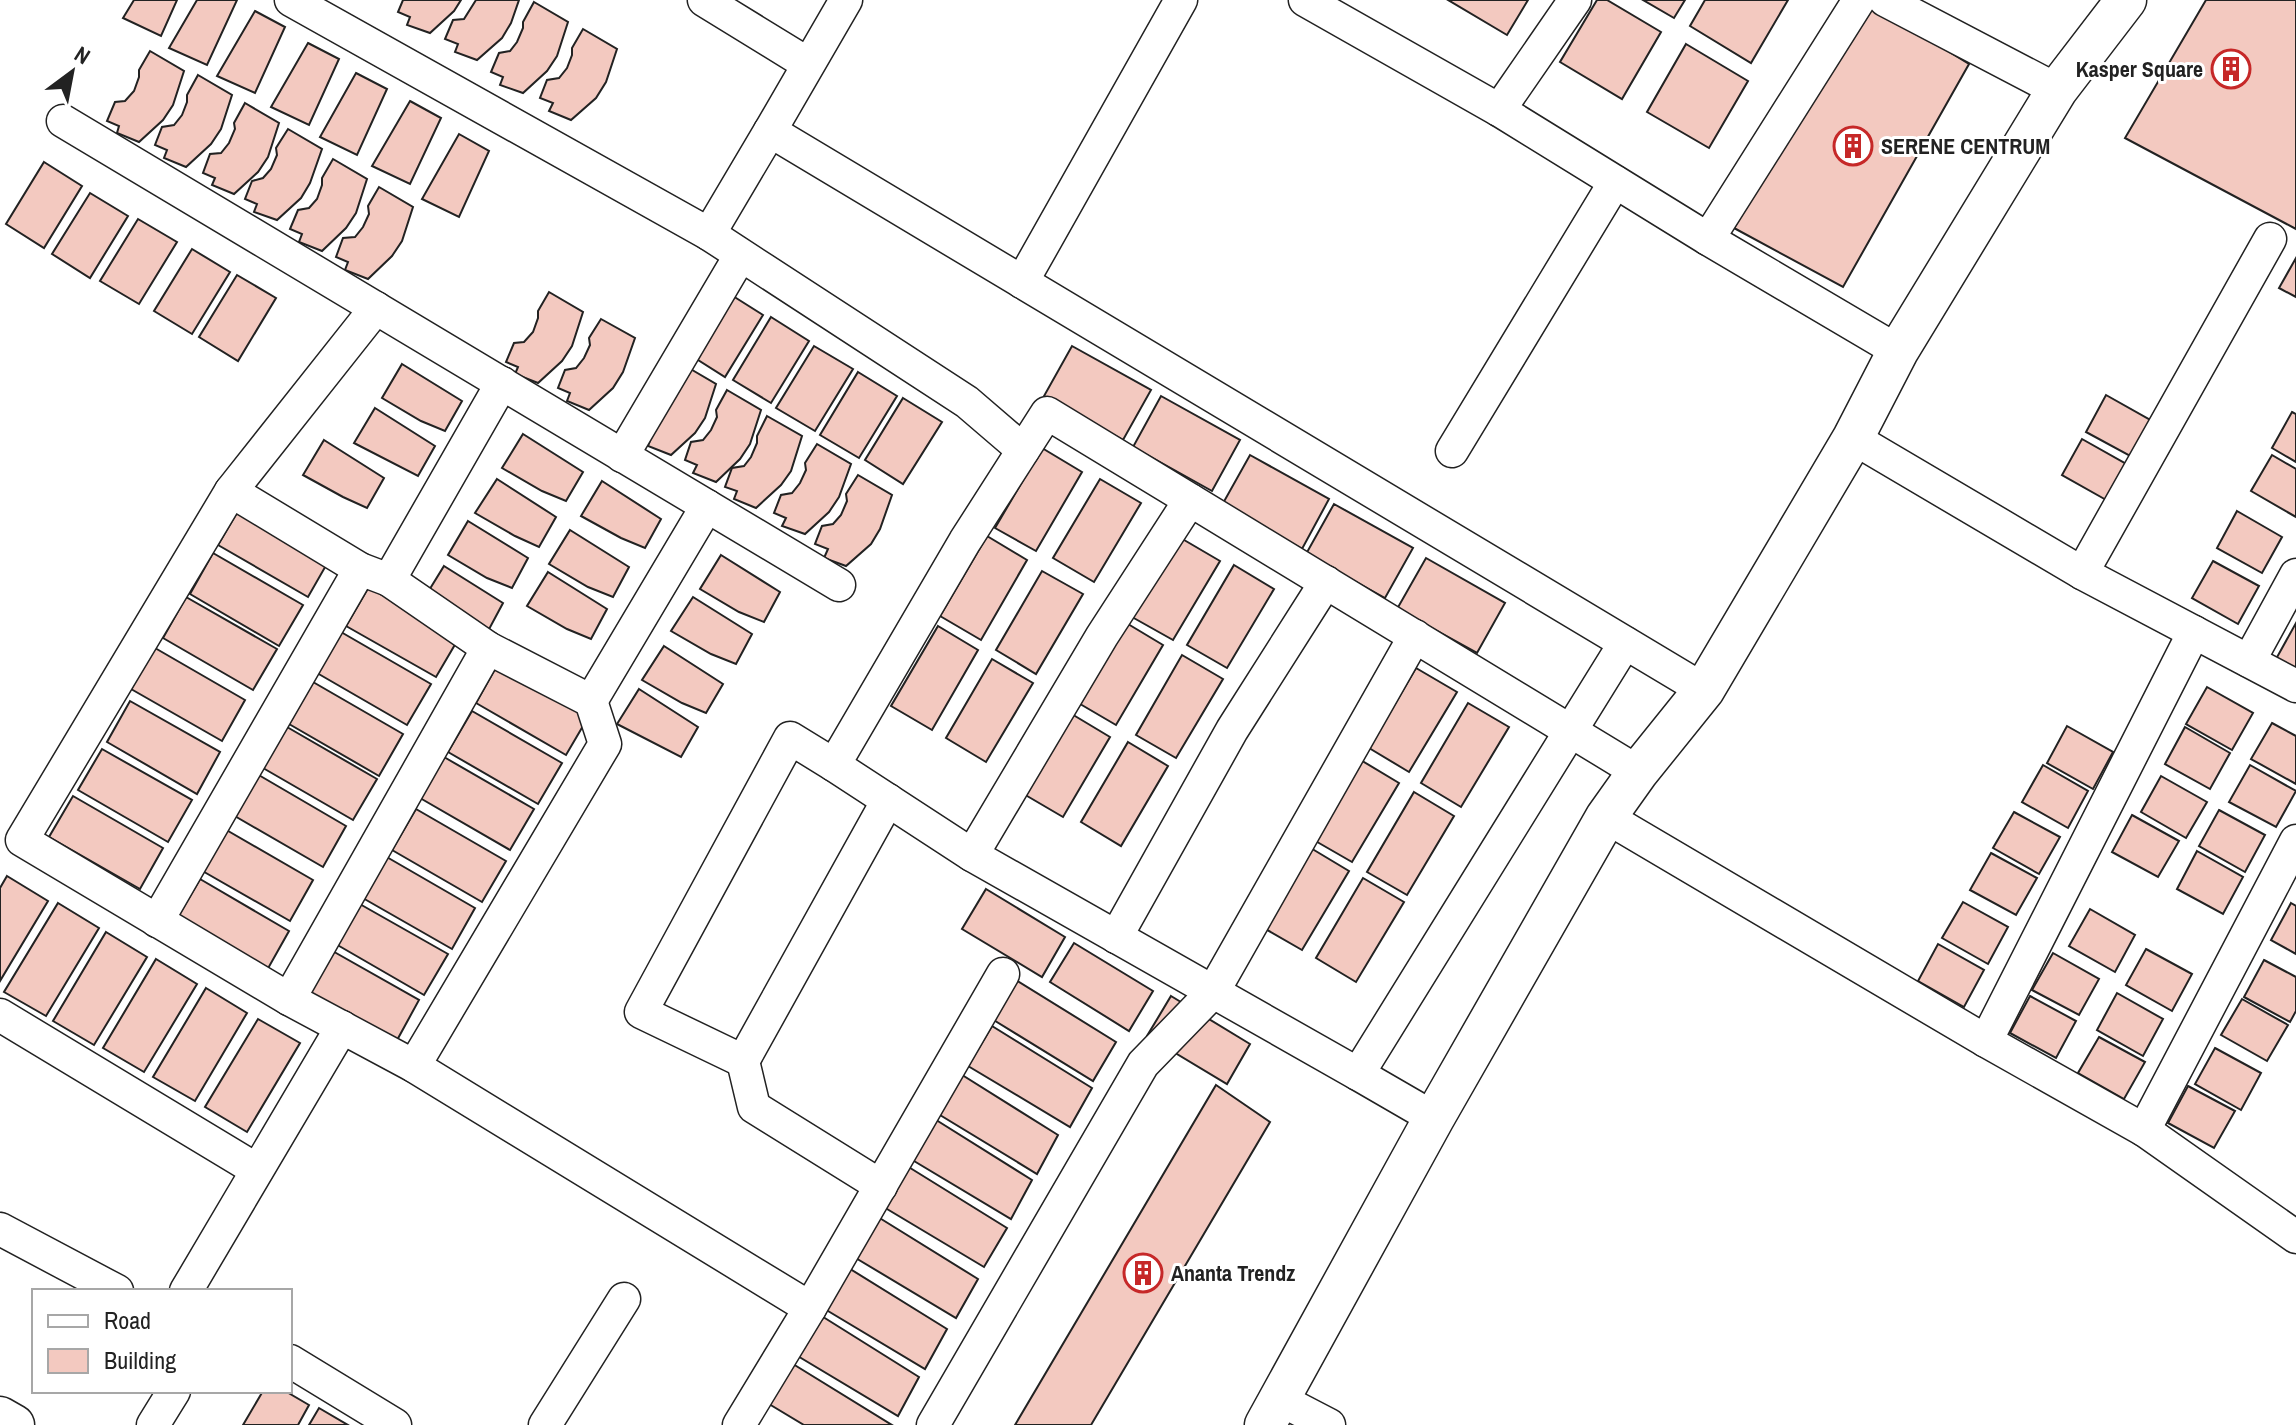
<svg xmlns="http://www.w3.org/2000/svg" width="2296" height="1425" viewBox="0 0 2296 1425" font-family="'Archivo Narrow',sans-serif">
<rect width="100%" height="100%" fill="#fff"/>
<g fill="#f3c9c0" stroke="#222" stroke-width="2">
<path d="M134,0H177L161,36L123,18Z"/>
<path d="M197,0H237L207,65L169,48Z"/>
<path d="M403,0H461L454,11L430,33L407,25L410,17L398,12Z"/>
<path d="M476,0H519L511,23L502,38L477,60L455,52L458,44L445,39L453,20L464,19Z"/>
<path d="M1448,0H1528L1507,35Z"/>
<path d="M1597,0H1607L1661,32L1622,99L1560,62Z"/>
<path d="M1643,0H1685L1674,18Z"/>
<path d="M1705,0H1788L1751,63L1690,26Z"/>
<path d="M2206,0H2296V229L2125,138Z"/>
<path d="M534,2L568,22L557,56L547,71L523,93L500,85L503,77L491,72L499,53L510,51L517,42L523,28V22Z"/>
<path d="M1869,3L1969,64L1843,287L1734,228Z"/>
<path d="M255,11L285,27L255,93L217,76Z"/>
<path d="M583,29L617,49L606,82L596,98L571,120L549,111L553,103L540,98L547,80L559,78L567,68L572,55V48Z"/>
<path d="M308,43L339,59L309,125L271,107Z"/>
<path d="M1686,44L1748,81L1709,148L1647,112Z"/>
<path d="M150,51L184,71L173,105L163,120L139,142L117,133L119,126L107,121L115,102L125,101L134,91L139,77V70Z"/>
<path d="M356,73L387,89L357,155L320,137Z"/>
<path d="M198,75L232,95L221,129L211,144L186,167L164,158L167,150L155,145L162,127L174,125L182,115L187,102V95Z"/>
<path d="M410,101L441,118L410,184L372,166Z"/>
<path d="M245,103L279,123L268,157L258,172L234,194L212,185L215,178L203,173L210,154L221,153L229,143L235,129L234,123Z"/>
<path d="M288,129L322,149L310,183L301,198L277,220L254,212L257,204L245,199L252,181L263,178L271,169L277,155L276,148Z"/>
<path d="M459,134L489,151L459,217L422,199Z"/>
<path d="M333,159L367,179L356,213L346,228L322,251L299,242L302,234L290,229L298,210L309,208L317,199L322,185V178Z"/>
<path d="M44,162L82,186L44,248L6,224Z"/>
<path d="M379,187L413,207L402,241L392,256L368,279L345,270L348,262L336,257L343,238L355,237L363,227L369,214L368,206Z"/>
<path d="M90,193L128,216L90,278L52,254Z"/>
<path d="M138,219L177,242L139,304L100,281Z"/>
<path d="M192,249L230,272L192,334L154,311Z"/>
<path d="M2296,258V297L2279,288Z"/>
<path d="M237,275L276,298L238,361L199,337Z"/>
<path d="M725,291L763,315L725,377L687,353Z"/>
<path d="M549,292L583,312L572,346L562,361L538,383L515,374L518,367L506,362L514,343L524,342L533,332L538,318V311Z"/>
<path d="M771,317L809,341L771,403L733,380Z"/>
<path d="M601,319L635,338L623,372L613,388L589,410L567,401L570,393L558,388L565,370L576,368L584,358L590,345L589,338Z"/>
<path d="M814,346L853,369L815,431L776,408Z"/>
<path d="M1072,346L1151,390L1123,440L1044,396Z"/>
<path d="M402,364L462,401L445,431L421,421L382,398Z"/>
<path d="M682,364L716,384L705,418L695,433L671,455L648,446L651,438L639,434Z"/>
<path d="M858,372L897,396L859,458L820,435Z"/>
<path d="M727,390L761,410L750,444L740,459L716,482L693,473L697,465L685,460L691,442L703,440L711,430L717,417L716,410Z"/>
<path d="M2106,395L2152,421L2132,457L2086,432Z"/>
<path d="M1161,396L1240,440L1212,491L1133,447Z"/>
<path d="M903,398L942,422L903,484L865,460Z"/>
<path d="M375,408L435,446L418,476L354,443Z"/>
<path d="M2292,412L2296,414V462L2272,448Z"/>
<path d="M767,416L802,436L791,471L781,485L756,508L734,499L737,491L725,487L732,468L744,466L751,457L757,443V436Z"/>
<path d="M523,434L583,472L566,501L542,491L502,468Z"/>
<path d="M2082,439L2128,465L2108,501L2062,475Z"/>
<path d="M324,440L384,478L367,508L343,497L303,475Z"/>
<path d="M817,444L851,464L839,497L829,512L805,534L782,526L786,518L774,513L781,495L792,493L800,483L806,470L805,463Z"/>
<path d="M1042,448L1082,472L1036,551L995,528Z"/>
<path d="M1250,455L1329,499L1302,549L1222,505Z"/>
<path d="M2272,455L2296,469V517L2251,491Z"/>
<path d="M858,475L892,495L880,529L871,544L846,566L824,558L828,549L815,544L822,526L833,524L841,515L847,501L846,494Z"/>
<path d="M497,479L556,517L539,547L515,536L475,513Z"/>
<path d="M1100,479L1141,503L1094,582L1053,558Z"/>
<path d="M602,481L661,519L645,548L621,538L581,516Z"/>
<path d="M242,504L332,555L308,597L218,545Z"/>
<path d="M1334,504L1413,548L1385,598L1306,554Z"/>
<path d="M2237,511L2282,537L2262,573L2217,548Z"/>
<path d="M468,521L528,558L512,588L487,578L448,555Z"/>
<path d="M570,530L629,567L613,597L588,587L549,564Z"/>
<path d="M987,536L1027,560L981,640L940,616Z"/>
<path d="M1179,537L1220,561L1173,640L1132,617Z"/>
<path d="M213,553L303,605L279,646L190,594Z"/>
<path d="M721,555L780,592L764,622L739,612L700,589Z"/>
<path d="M1426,558L1505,603L1477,653L1397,609Z"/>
<path d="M2213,561L2259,586L2238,624L2192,598Z"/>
<path d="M1234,565L1274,589L1227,668L1187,645Z"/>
<path d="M444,566L503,603L487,633L423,600Z"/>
<path d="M1042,571L1083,594L1036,674L996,650Z"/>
<path d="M548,572L607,609L591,639L567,629L527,606Z"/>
<path d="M370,585L460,636L436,677L346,626Z"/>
<path d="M186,597L277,649L253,690L163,638Z"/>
<path d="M693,597L752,634L736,664L711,654L671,631Z"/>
<path d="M1123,621L1163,645L1116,725L1075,701Z"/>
<path d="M2296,623V670L2276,659Z"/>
<path d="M938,626L978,650L932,730L891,706Z"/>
<path d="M341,632L431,684L407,725L317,673Z"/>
<path d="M664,646L723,684L706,713L682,703L642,680Z"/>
<path d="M155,648L245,700L222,741L131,689Z"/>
<path d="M1182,655L1223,679L1176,758L1136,735Z"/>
<path d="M992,659L1033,683L986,762L946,738Z"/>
<path d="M499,662L590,714L566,755L476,703Z"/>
<path d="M1416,668L1457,692L1409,772L1369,748Z"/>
<path d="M313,682L403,734L379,776L289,724Z"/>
<path d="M2207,687L2253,713L2232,750L2186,724Z"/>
<path d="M639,689L698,727L681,757L617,724Z"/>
<path d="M130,701L220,752L197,794L107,742Z"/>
<path d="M1468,703L1509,727L1461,807L1421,783Z"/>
<path d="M472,711L562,763L538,804L448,752Z"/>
<path d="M1070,713L1110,737L1063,817L1022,793Z"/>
<path d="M2272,723L2296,736V784L2251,759Z"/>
<path d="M2067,726L2113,752L2093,789L2047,763Z"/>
<path d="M287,727L377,779L353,820L263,768Z"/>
<path d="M2185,727L2230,753L2210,789L2165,764Z"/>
<path d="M1128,742L1168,766L1121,846L1081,822Z"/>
<path d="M102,749L192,800L168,842L78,790Z"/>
<path d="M444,757L534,809L510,850L420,798Z"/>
<path d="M1359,759L1399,783L1352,862L1312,839Z"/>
<path d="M2043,765L2088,791L2068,828L2022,802Z"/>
<path d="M2250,765L2296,791L2276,827L2229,802Z"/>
<path d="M257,774L346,826L323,867L233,815Z"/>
<path d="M2161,776L2207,802L2186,838L2141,812Z"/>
<path d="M1414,792L1454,816L1407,895L1367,872Z"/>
<path d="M73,796L163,848L140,889L49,837Z"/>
<path d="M416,809L506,861L482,902L392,850Z"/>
<path d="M2219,810L2265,835L2245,872L2199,846Z"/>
<path d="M2014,812L2060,837L2039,874L1993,848Z"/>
<path d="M2132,815L2179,841L2158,877L2112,852Z"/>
<path d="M223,828L313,880L290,921L199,869Z"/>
<path d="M1309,847L1349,871L1302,950L1262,927Z"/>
<path d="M2197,851L2243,877L2223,914L2177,889Z"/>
<path d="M1991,853L2037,878L2016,915L1970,890Z"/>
<path d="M385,856L475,908L452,949L361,897Z"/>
<path d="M7,876L48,901L0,981V888Z"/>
<path d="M1363,878L1404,902L1356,982L1316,958Z"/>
<path d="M200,879L289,931L266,972L176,920Z"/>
<path d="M986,889L1065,937L1042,977L962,929Z"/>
<path d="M1963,902L2008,927L1988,964L1942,938Z"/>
<path d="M58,903L99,928L46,1016L4,992Z"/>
<path d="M358,903L448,954L424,995L334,943Z"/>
<path d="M2291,903L2296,906V954L2271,940Z"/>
<path d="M2090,909L2135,935L2115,972L2069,946Z"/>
<path d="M106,932L147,957L94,1045L53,1021Z"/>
<path d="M1074,943L1153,991L1129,1031L1050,982Z"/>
<path d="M1938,944L1984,970L1964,1007L1918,981Z"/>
<path d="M329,949L419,1000L396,1042L306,990Z"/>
<path d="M2146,949L2192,974L2172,1011L2126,985Z"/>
<path d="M2053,953L2099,979L2079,1015L2032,990Z"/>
<path d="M156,959L197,984L144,1072L103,1048Z"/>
<path d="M2264,960L2296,977V1011L2290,1022L2244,997Z"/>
<path d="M1016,980L1116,1042L1093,1081L992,1019Z"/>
<path d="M206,988L247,1013L195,1101L153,1077Z"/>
<path d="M2117,993L2163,1019L2143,1056L2097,1030Z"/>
<path d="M1171,996L1250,1044L1227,1084L1147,1036Z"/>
<path d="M2030,996L2076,1021L2056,1058L2010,1033Z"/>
<path d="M2242,999L2288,1025L2267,1061L2221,1035Z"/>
<path d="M258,1019L300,1043L247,1132L205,1107Z"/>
<path d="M992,1026L1092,1088L1070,1127L968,1066Z"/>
<path d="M2099,1037L2145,1062L2124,1099L2078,1073Z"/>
<path d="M2215,1048L2261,1073L2241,1110L2195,1084Z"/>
<path d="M959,1073L1058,1135L1037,1174L935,1112Z"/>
<path d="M1216,1085L1270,1122L1091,1425H1015Z"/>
<path d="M2188,1086L2235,1111L2214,1148L2168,1123Z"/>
<path d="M933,1118L1032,1180L1011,1219L909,1158Z"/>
<path d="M907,1166L1007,1228L984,1267L882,1206Z"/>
<path d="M878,1217L978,1279L956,1318L854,1257Z"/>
<path d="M847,1267L947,1329L925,1369L823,1308Z"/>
<path d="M820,1315L919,1377L898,1416L796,1355Z"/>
<path d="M793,1364L892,1425H804L769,1404Z"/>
<path d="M263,1391H285L309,1405L298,1425H243Z"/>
<path d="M319,1408L348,1425H309Z"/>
</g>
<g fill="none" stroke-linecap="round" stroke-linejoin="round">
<defs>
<g id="minor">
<path d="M291,0L709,234L770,131L1704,690"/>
<path d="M704,0L808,64"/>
<path d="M1305,0L1499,110L1708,239L1898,351"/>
<path d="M1885,0L2057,90"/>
<path d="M1499,110L1575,0"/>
<path d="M63,121L839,585"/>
<path d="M770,131L846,0"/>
<path d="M709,234L967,402L1023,450"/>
<path d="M1708,239L1859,0"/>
<path d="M1022,282L1181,0"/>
<path d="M502,383L389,580L360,569L231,491L22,840L289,999L414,1066L810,1308L1003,974"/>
<path d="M1853,438L2082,573L2296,686"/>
<path d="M1452,451L1615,182"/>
<path d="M622,456L740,256"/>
<path d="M231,491L376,308"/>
<path d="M1190,500L1102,636L972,855L1358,1074L1625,643"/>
<path d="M2082,573L2270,239"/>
<path d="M389,580L488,648L591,701L605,744L414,1066"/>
<path d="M2249,661L2296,575"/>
<path d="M591,701L707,506"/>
<path d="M834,765L790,738L641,1012L743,1061L888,800"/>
<path d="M1606,817L1986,1041L2144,1130L2296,1237"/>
<path d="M972,855L834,765L965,541L1047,413L1638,772"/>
<path d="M157,921L360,569"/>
<path d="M1116,937L1232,730L1326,582"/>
<path d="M289,999L488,648"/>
<path d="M0,1015L257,1170"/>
<path d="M1986,1041L2194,632"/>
<path d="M743,1061L754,1107L881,1186"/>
<path d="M1358,1074L1434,1118"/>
<path d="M2144,1130L2296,841"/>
<path d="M0,1229L117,1291"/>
<path d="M186,1291L342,1027"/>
<path d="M290,1361L395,1425"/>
<path d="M1279,1399L1329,1425"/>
<path d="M153,1425L174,1391"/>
<path d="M545,1425L624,1299"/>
<path d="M739,1425L810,1308"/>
<path d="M933,1425L1143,1064L1213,992L1415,636"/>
</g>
<g id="tertiary">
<path d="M0,1417L14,1425"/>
<path d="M1265,1425L1434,1118L1606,817L1638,772L1704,690L1853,438L1898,351L2057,90L2126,0"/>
</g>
</defs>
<use href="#minor" stroke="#222" stroke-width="35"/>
<use href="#tertiary" stroke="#222" stroke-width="43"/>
<use href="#minor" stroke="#fff" stroke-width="32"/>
<use href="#tertiary" stroke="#fff" stroke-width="40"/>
</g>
<defs>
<symbol id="building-ring" viewBox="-11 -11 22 22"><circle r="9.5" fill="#fff" stroke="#c62828" stroke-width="1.5"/><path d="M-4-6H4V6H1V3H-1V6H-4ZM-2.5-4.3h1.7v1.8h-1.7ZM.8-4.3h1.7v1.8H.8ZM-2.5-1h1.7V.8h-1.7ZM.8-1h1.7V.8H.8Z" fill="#c62828"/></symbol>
</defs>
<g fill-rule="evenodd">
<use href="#building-ring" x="2209" y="47" width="44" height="44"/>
<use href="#building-ring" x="1831" y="124" width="44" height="44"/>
<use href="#building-ring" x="1121" y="1251" width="44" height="44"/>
</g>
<g text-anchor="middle" stroke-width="6" stroke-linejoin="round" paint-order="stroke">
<g font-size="22" font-weight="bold" fill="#222" stroke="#fff" text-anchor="start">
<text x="2203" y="77" text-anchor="end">Kasper Square</text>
<text x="1881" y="154">SERENE CENTRUM</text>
<text x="1171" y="1281">Ananta Trendz</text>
</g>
</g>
<rect x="32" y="1289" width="260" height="104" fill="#ffffff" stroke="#a7a7a7" stroke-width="2"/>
<rect x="48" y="1315" width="40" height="12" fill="#ffffff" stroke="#a7a7a7" stroke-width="2"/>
<text x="104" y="1329" font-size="24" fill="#222222">Road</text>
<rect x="48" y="1349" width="40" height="24" fill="#f3c9c0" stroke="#a7a7a7" stroke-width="2"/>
<text x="104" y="1369" font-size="24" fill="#222222">Building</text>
<g transform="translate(72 72) rotate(32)" stroke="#ffffff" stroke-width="6" paint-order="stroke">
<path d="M0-6L14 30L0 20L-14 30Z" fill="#222222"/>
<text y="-12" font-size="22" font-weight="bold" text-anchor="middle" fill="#222222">N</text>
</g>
</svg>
